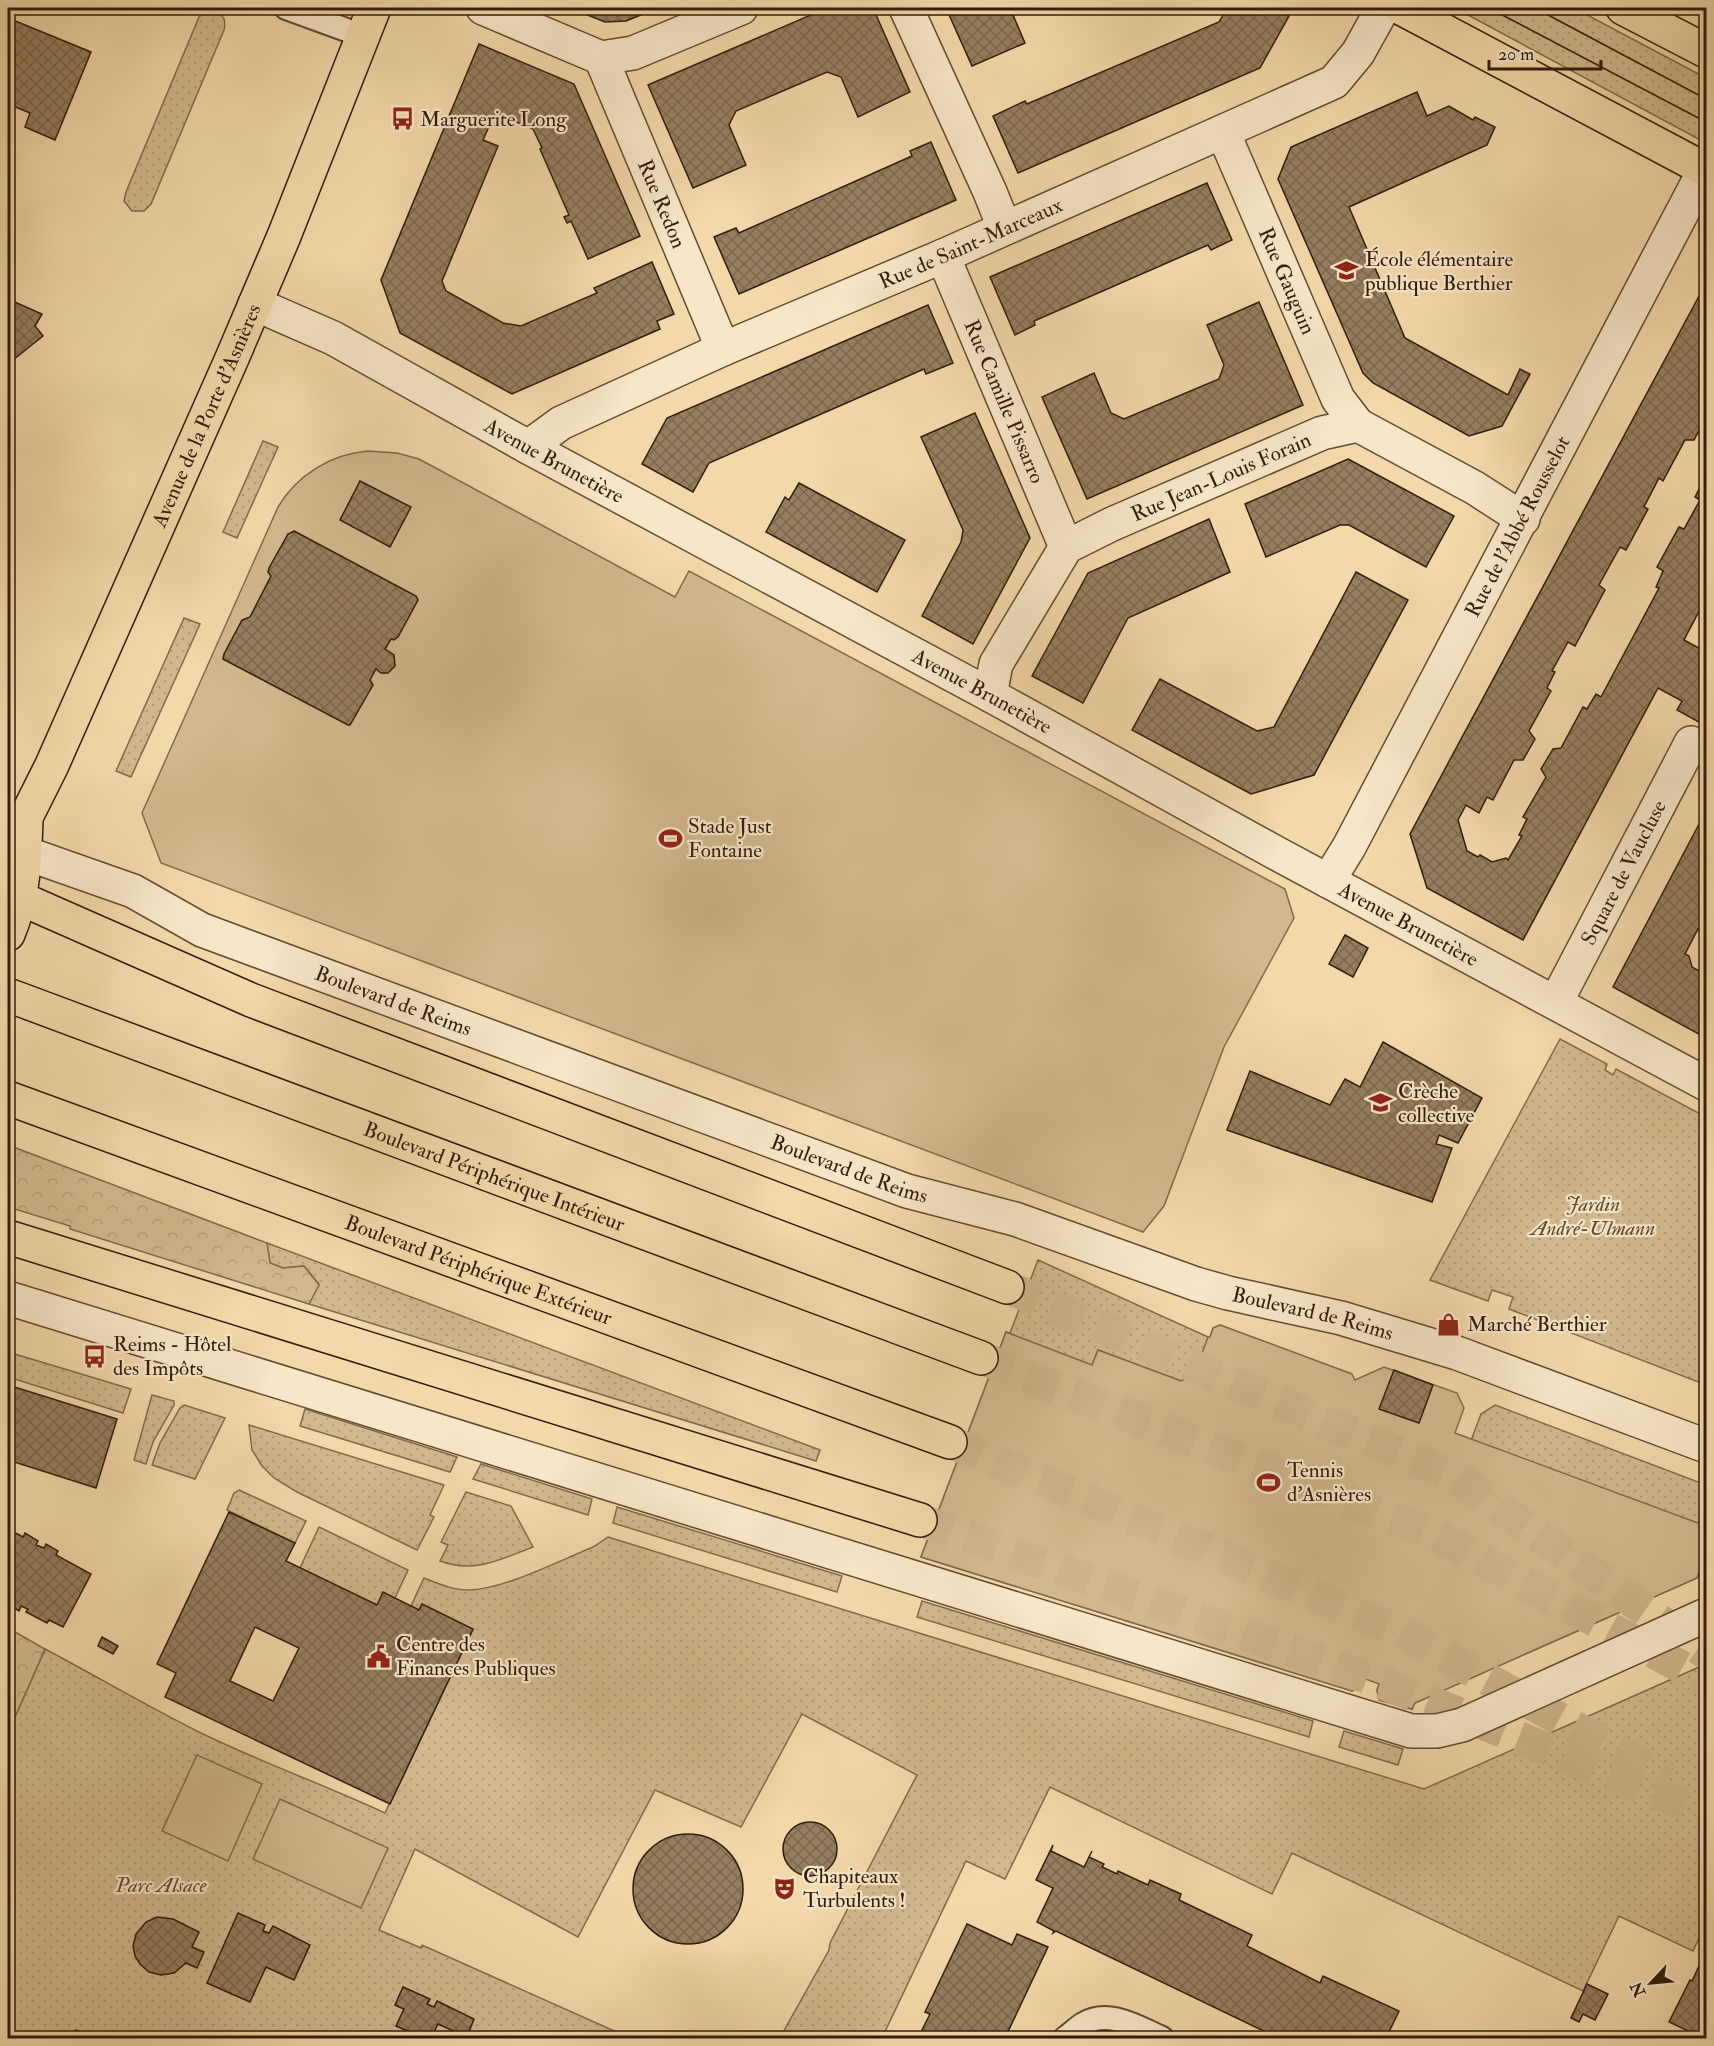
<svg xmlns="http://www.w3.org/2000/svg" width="1714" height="2046" viewBox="0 0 1714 2046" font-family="'IM FELL Double Pica',serif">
<defs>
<pattern id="green-dots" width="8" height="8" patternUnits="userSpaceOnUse" patternTransform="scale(1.5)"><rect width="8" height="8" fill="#d2b88e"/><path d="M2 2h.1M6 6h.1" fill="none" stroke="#b59e79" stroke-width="1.8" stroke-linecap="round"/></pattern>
<pattern id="forest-crowns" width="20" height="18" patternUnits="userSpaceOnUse" patternTransform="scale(1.5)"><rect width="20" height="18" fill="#d2b88e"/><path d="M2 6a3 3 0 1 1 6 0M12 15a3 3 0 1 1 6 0" fill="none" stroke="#b59e79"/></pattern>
<pattern id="building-cross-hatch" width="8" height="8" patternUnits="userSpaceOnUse" patternTransform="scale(1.5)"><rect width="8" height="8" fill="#957e5e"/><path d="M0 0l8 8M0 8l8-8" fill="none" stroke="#7a674c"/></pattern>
</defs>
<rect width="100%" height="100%" fill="#f3d8a9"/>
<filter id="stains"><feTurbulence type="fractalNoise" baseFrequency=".00333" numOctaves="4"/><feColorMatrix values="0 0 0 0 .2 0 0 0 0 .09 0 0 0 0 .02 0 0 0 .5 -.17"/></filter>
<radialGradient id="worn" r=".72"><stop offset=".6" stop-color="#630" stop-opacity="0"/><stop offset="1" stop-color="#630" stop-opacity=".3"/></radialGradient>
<g fill="url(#green-dots)" stroke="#816a4d" stroke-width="1.5">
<path d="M1455,8H1574L1706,78V143Z"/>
<path d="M209,10C221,11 227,18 224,30L151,204L144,211H132L124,201L126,192L199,17Z"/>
<path d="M263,441L278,447L237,538L223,532Z"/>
<path d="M184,618L200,624L131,777L116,771Z"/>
<path d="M1560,1039L1607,1064L1605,1070L1613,1075L1616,1069L1706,1117V1385L1509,1309L1513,1297L1492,1290L1488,1301L1430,1280Z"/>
<path d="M267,1243L820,1450L816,1461L309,1304L319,1284L304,1266L283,1268L270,1263Z"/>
<path d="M1038,1260L1208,1337H1210L1213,1328L1220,1325L1352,1374L1181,1381L1098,1350L1089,1372L1403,1570L1361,1684L1352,1691L921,1557L1006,1332L1010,1333Z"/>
<path d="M8,1352L131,1389L123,1413L8,1377Z"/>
<path d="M152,1395L174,1401V1405L153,1442L146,1464L134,1460Z"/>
<path d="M184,1405L225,1418L195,1479L152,1465L160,1443L180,1408Z"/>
<path d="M1495,1405L1706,1485V1585L1698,1575L1697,1578L1415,1703L1412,1709L1379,1700L1377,1690L1481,1414Z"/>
<path d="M305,1409L457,1457L450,1472L300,1426Z"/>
<path d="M249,1425L444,1485L430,1515L434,1517L417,1550L297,1492L274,1478L262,1466L252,1450Z"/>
<path d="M481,1464L592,1499L588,1515L473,1479Z"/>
<path d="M239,1490L306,1521L295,1543L227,1510L234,1493Z"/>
<path d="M466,1492L511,1506L533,1547C501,1559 475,1574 440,1561L448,1545L441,1542Z"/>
<path d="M617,1507L842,1576L837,1592L613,1523Z"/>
<path d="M319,1527L408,1570L395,1598L377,1605L300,1568Z"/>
<path d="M608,1537L1424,1789L1706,1664V1923L1693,1951L1619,1916L1583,1991L1292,1853L1272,1894L1050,1787L1005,1879L966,1861L882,2038H787L781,2036L829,1950L830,1943L917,1775L802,1714L741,1827L655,1790L578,1937L415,1849L379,1930L421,1948L422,1945L630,2038H8V1733L45,1649C98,1677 150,1708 203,1734C263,1763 325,1785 385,1813L473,1629L422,1604L419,1610L411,1606L424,1578C439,1584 453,1590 469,1590C502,1590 561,1560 593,1547Z"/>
<path d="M922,1601L1313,1721L1309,1737L917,1617Z"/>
<path d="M1344,1731L1403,1749L1398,1765L1339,1747Z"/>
</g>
<g fill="url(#forest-crowns)" stroke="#816a4d" stroke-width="1.5">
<path d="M8,1145L267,1243L270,1263L283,1268L304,1266L319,1285L309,1304L70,1229V1226L8,1207Z"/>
<path d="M8,1628L45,1649L8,1733Z"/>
</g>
<g fill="#d2b88e" stroke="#816a4d" stroke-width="1.5">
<path d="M368,451L397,453L419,459L675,597L689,571L1285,889L1294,918L1224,1047L1164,1206L1143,1232L161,863L142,813L278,507C297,475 331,454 368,451Z"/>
<path d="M1220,1325L1352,1374L1355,1380L1384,1367L1457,1393L1464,1408L1455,1433L1706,1526V1550L1697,1578L1415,1703L1412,1709L1379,1700L1377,1690L1379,1684L1363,1678L1361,1684L1352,1691L921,1557L1006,1332L1092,1365L1098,1350L1181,1381L1194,1375L1208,1337H1210L1213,1328Z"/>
<path d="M197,1755L262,1784L228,1861L162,1831Z"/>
<path d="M280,1799L388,1848L361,1908L253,1859Z"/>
</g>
<g fill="url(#building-cross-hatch)" stroke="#301d0c" stroke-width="1.5" fill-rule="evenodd">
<path d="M570,8H658L626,21L605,22Z"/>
<path d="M827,8H873L910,92L858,117L841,77L827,72L736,111L729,125L746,165L693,188L648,85Z"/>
<path d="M946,8H1010L1025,43L972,66Z"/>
<path d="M1227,8H1273L1289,16L1260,68L1018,173L993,116L1025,101L1027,104L1219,22Z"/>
<path d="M8,18L91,52L55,140L25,127L30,113L8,104Z"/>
<path d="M479,44L574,84L640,236L588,259L571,221L567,223L564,217L569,215L540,149L542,148L533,129L495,113L483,140L498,146L442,281L446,291L503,323L521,326L597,293L594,288L652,262L674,314L657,321L660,329L512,394L400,333L381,280Z"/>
<path d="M1417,92L1427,116L1449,106L1473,120L1475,117L1495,127L1487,145L1349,207L1405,338L1508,395L1520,369L1530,374L1502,426L1469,436L1373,383L1363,373L1278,179L1291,147Z"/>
<path d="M931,142L956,200L739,294L714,237L736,228L739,233L912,156L910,151Z"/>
<path d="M1207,183L1232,240L1211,250L1208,245L1034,321L1035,325L1015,335L990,277Z"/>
<path d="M1705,285L1706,401L1701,411L1705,419L1694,440H1685L1663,481L1659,478L1644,507L1648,509L1626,550L1620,547L1599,585L1605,590L1575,646L1568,642L1552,671L1555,672L1547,688L1551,691L1529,731L1535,739L1523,760H1514L1493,800L1487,797L1479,813L1466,805L1458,820L1467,851L1478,857L1480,855L1492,862L1506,858L1508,860L1522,836L1519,835L1527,819L1523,817L1546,777L1541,769L1553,749L1561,748L1583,707L1587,709L1596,694L1601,697L1659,588L1656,587L1663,571L1657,567L1679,527L1684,529L1700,500L1695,497L1706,476V598L1684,640L1706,652V726L1677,710L1682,701L1658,688L1523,940L1427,888L1410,834Z"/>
<path d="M8,299L42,314L35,326L43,336L8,364Z"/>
<path d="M1259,302L1303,405L1087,499L1042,397L1094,373L1111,413L1124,419L1219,379L1224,365L1207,325Z"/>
<path d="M928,305L953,363L926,374L924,369L709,463L693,492L642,464L667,418Z"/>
<path d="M975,413L1030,538L973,644L922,616L961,542L963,530L921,437Z"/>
<path d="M1348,459L1454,516L1426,567L1349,525H1340L1266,557L1245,504Z"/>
<path d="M360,481L411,507L390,547L340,520Z"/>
<path d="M799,483L905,540L877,592L766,532L785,497L789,500Z"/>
<path d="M1209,519L1230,572L1128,618L1083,703L1032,676L1088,573Z"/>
<path d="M294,531L416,596L418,600L398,637L394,640L391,639L385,649L394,655L395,666L388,673H381L376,669L370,680L373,685L350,725H348L223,659L224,654L242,620L250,617L271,576L268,572L269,568L288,534Z"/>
<path d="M1356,572L1408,600L1314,775L1251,794L1132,730L1160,679L1257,731L1274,727Z"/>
<path d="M1706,811V919L1701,930L1698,929L1685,954L1689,956L1692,967L1706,975V1038L1613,987Z"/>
<path d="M1345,935L1368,948L1353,977L1329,964Z"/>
<path d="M1383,1042L1482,1098L1458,1143L1439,1135L1436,1144L1452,1148L1432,1202L1227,1130L1250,1071L1330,1105L1345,1079L1360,1087Z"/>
<path d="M1394,1370L1433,1385L1419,1423L1379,1409Z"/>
<path d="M8,1385L117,1419L96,1488L8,1460Z"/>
<path d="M229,1512L295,1543L286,1561L377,1605L383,1592L419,1610L422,1604L473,1629L390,1804L165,1697L176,1673L157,1664ZM255,1627L299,1648L273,1701L230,1681Z"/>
<path d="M8,1529L23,1537L25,1533L38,1541L36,1545L44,1548L46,1544L58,1551L56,1555L91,1574L63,1627L49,1620L47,1623L26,1612L28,1609L21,1606L19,1611L8,1604Z"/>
<path d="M102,1637L118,1646L113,1654L98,1646Z"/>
<circle cx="810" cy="1849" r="27"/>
<circle cx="688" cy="1889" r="55"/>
<path d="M1053,1845L1051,1851L1084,1867L1092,1851L1089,1857L1104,1864L1102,1867L1117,1874L1118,1871L1148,1885L1150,1880L1181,1894L1179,1900L1252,1935L1247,1946L1320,1983L1323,1976L1399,2011L1389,2032L1403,2038H1275L1276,2037L1056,1931L1053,1933L1054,1931L1037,1922L1053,1888L1036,1880Z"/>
<path d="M238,1913L265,1925L263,1931L269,1933L273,1926L310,1945L294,1980L266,1967L250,2002L207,1983Z"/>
<path d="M157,1917L173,1919L199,1932L192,1947L204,1952L197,1968L186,1963L174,1973L161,1975L149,1972L140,1964L135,1956L133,1946L136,1934L146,1922Z"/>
<path d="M967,1924L1012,1945L1017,1934L1048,1947L1005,2038H918L930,2014L925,2012Z"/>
<path d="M1706,1951V2038H1703L1669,2022L1690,1980L1692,1981Z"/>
<path d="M1587,1984L1608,1994L1595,2020L1583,2014L1579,2022L1571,2018Z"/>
<path d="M403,1987L430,1999L427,2004L434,2007L437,2001L474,2019L467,2037L438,2024L431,2038H424L396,2026L404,2009L395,2005Z"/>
<path d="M76,2030L91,2036L90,2038H73Z"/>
</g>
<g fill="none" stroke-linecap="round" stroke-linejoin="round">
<g stroke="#ccb38a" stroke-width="33" stroke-dasharray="33 16" stroke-linecap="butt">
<path d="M1007,1287L1454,1476L1706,1653"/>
<path d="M981,1358L1433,1534L1706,1680"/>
<path d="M950,1442L1398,1630L1669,1779"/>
<path d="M920,1520L1380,1682L1706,1813"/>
</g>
<defs>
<g id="service">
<path d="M286,8L363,36"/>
<path d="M1065,2038C1071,2034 1077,2028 1083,2024C1109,2008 1139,2028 1162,2038"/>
</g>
<g id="pedestrian">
<path id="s1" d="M1556,1002L1691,743"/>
</g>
<g id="minor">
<path d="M483,8L601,58L633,53L741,8"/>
<path d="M906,8L990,192L1004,227"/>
<path id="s2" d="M601,58L723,349"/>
<path id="s3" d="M1223,132L1338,399L1358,425"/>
<path id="s4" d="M943,256L1066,547"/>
<path id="s5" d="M255,304L333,338L528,447L990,695L1276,853L1706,1084"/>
<path id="s6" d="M528,447L561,423L723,349L943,256L1334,82L1358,53L1383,8"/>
<path id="s7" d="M990,695L996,664L1066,547L1112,524L1322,433L1358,425L1475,488L1523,519"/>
<path id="s8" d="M8,844L25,853L133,891L202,930L907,1191L1015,1219L1196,1284L1228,1293L1341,1318L1457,1353L1706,1446"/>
<path id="s9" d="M1328,881L1349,847L1705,169"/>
<path d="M8,1298L1411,1731H1437L1462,1725L1706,1615"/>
</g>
<g id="primary">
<path d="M1401,8L1706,170"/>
<path d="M1623,8L1706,51"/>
<path id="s10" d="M8,834L26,817L52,765L233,356L284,236L374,8"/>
<path d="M8,934C24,897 25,856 26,817"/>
</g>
<g id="trunk">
<path d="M8,893L251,1000L1007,1287"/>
<path id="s11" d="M8,995L981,1358"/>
<path id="s12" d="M8,1098L950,1442"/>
<path d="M8,1237L920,1520"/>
</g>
</defs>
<use href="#service" stroke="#614c33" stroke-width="26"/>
<use href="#pedestrian" stroke="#614c33" stroke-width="36"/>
<use href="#minor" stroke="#614c33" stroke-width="36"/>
<use href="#primary" stroke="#301d0c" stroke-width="36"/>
<use href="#trunk" stroke="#301d0c" stroke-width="36"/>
<use href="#service" stroke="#f7e6c7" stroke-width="22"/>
<use href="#pedestrian" stroke="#f7e6c7" stroke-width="33"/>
<use href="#minor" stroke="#f7e6c7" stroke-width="33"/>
<use href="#primary" stroke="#f3d8a9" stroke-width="33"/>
<use href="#trunk" stroke="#f3d8a9" stroke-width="33"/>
<g stroke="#301d0c" stroke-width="1.5">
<path d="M1489,8L1706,122"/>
<path d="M1535,8L1706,99"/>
</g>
</g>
<defs>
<symbol id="bus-bare" viewBox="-9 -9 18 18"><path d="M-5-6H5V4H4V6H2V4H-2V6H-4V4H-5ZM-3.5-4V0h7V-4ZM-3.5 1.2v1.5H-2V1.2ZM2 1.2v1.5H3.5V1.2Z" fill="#8f2418" stroke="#f7e6c7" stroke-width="2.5" paint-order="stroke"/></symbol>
<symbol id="school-bare" viewBox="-9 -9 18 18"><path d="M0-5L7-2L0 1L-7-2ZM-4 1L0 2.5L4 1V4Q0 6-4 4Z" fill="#8f2418" stroke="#f7e6c7" stroke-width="2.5" paint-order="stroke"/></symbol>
<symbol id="stadium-bare" viewBox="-9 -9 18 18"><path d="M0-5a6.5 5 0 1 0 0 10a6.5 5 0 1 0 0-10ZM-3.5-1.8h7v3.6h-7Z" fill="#8f2418" stroke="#f7e6c7" stroke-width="2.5" paint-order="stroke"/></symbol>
<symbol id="shop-bare" viewBox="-9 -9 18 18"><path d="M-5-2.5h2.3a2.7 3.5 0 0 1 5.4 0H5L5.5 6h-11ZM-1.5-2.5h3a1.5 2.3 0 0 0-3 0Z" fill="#8f2418" stroke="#f7e6c7" stroke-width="2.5" paint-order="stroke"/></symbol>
<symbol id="civic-bare" viewBox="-9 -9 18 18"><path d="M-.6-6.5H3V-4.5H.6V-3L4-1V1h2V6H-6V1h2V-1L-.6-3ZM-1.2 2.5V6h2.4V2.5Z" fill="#8f2418" stroke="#f7e6c7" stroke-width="2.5" paint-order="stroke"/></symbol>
<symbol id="theatre-bare" viewBox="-9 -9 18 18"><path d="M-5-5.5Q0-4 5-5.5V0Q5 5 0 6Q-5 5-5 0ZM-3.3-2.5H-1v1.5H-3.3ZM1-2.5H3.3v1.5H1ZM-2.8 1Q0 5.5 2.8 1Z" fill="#8f2418" stroke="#f7e6c7" stroke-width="2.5" paint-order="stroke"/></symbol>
</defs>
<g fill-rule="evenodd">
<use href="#bus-bare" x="386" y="102" width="33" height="33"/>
<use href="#school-bare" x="1330" y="254" width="33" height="33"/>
<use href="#stadium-bare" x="654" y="822" width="33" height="33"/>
<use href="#school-bare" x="1364" y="1086" width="33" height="33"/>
<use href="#shop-bare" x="1432" y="1308" width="33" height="33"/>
<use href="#bus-bare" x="78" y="1340" width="33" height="33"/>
<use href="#stadium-bare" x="1252" y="1466" width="33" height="33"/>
<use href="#civic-bare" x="362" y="1640" width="33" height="33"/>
<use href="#theatre-bare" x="768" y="1872" width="33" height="33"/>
</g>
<g text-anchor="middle" stroke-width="4.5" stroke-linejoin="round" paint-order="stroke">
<g font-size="21" fill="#301d0c" stroke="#f7e6c7" text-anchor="start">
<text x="420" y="126">Marguerite Long</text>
<text x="1365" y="266">École élémentaire<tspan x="1365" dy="24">publique Berthier</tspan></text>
<text x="688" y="833">Stade Just<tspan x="688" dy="24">Fontaine</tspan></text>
<text x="1398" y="1098">Crèche<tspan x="1398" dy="24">collective</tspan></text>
<text x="1467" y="1331">Marché Berthier</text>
<text x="113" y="1351">Reims - Hôtel<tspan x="113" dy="24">des Impôts</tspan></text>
<text x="1287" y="1477">Tennis<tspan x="1287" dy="24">d'Asnières</tspan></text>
<text x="396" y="1651">Centre des<tspan x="396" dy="24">Finances Publiques</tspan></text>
<text x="803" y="1883">Chapiteaux<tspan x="803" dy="24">Turbulents !</tspan></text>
</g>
<g font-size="21" fill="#301d0c" stroke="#f7e6c7">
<text dy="7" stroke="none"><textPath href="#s2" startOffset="158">Rue Redon</textPath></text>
<text dy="7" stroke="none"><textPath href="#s6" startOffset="488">Rue de Saint-Marceaux</textPath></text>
<text dy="7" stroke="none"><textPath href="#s3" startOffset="162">Rue Gauguin</textPath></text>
<text dy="7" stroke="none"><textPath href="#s4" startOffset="158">Rue Camille Pissarro</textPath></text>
<text dy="7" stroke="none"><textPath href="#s10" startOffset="465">Avenue de la Porte d'Asnières</textPath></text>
<text dy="7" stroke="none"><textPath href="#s5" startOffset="338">Avenue Brunetière</textPath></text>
<text dy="7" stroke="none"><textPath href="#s7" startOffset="338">Rue Jean-Louis Forain</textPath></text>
<text dy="7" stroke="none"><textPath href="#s9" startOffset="402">Rue de l'Abbé Rousselot</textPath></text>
<text dy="7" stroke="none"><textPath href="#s5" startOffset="824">Avenue Brunetière</textPath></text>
<text dy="7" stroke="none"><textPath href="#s1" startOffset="146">Square de Vaucluse</textPath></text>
<text dy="7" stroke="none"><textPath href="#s5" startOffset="1310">Avenue Brunetière</textPath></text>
<text dy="7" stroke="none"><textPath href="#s8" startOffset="417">Boulevard de Reims</textPath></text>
<text dy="7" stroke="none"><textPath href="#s8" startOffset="903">Boulevard de Reims</textPath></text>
<text dy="7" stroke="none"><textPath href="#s11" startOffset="519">Boulevard Périphérique Intérieur</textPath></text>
<text dy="7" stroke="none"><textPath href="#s12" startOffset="501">Boulevard Périphérique Extérieur</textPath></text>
<text dy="7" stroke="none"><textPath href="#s8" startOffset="1389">Boulevard de Reims</textPath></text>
</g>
<g font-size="21" font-style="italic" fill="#614c33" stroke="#f7e6c7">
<text x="1593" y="1211">Jardin<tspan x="1593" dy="24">André-Ulmann</tspan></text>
<text x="161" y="1892">Parc Alsace</text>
</g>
</g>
<rect width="1714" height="2046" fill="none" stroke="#f3d8a9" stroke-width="30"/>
<rect x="9" y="9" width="1696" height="2028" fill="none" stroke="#301d0c" stroke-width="3"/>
<rect x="15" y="15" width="1684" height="2016" fill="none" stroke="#301d0c" stroke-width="1.5"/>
<g transform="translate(1651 1983) rotate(244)" stroke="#f7e6c7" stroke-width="4.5" paint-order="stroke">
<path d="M0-4.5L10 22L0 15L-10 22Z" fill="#301d0c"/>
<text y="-9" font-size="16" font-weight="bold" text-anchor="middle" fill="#301d0c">N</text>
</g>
<path d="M1489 60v9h112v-9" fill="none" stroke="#301d0c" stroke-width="3"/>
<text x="1498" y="60" font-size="18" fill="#301d0c" stroke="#f7e6c7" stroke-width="4.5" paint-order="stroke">20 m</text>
<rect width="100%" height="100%" filter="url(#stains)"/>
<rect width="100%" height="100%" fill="url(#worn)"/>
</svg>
